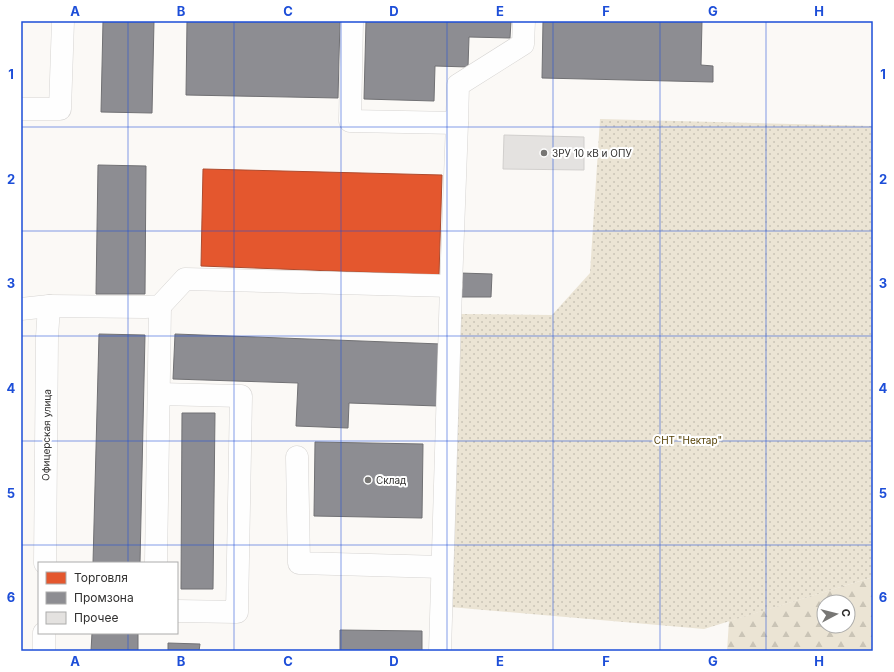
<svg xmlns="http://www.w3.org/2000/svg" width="894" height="672" viewBox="0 0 894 672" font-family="Inter,sans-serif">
<defs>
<pattern id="forest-firs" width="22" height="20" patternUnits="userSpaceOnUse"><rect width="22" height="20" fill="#ebe4d4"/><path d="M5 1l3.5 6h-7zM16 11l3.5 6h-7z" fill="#cac4b6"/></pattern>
<pattern id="garden-dots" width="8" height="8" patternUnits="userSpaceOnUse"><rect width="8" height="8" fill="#ebe4d4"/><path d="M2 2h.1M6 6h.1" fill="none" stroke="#cac4b6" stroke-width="1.8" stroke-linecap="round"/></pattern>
</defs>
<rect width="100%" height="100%" fill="#fbf9f6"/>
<path fill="url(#forest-firs)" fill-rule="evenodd" d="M873,577V651H727L729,621ZM824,602H848V626H824Z"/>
<path fill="url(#garden-dots)" d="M600,119L873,126V577L704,629L450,607L461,314L552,315L590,273Z"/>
<path fill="#e4572e" stroke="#ae4b2e" d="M203,169L442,175L439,275L201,266Z"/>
<g fill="#8d8d92" stroke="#717174">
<path d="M103,21H154L152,113L101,112Z"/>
<path d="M187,21H340L338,98L186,95Z"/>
<path d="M366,21H511L510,38L469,37L468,67L435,66L434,101L364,99Z"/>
<path d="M543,21H702L701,65L713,66V82L542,78Z"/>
<path d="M98,165L146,166L145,294H96Z"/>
<path d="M460,273L492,274L491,297H459Z"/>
<path d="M99,334L145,335L140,563H93Z"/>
<path d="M175,334L441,344L438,406L349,403L348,428L296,426L298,383L173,379Z"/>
<path d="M182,413H215L213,589H181Z"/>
<path d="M315,442L423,444L422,518L314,516Z"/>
<path d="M340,630L422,631V651H340Z"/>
<path d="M92,633H138V651H91Z"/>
<path d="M168,643L200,644L199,651H168Z"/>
</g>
<path fill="#e4e2e0" stroke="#d1cfcd" d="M504,135L584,137V170L503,169Z"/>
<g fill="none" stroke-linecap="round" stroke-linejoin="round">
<defs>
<g id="minor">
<path d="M352,21L350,121L457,123L458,85L523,44L524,21"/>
<path d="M21,109H60L63,21"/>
<path d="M21,309L49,306L145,307L160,306L185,279L451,286"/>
<path d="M159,394L241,396L237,612L177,611"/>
<path d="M297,457L299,563L442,567"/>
<path d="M45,563L47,337L49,306"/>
<path d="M156,563L160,306"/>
<path d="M44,651V633"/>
<path d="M440,651L451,286L457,123"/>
</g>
</defs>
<use href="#minor" stroke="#d6d4d2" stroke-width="23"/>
<use href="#minor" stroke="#fefefe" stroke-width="22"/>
</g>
<path fill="none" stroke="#1d4ed8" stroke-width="1" stroke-opacity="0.55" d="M128,21V563M234,21V651M341,21V651M447,21V651M553,21V651M660,21V651M766,21V651M21,127H873M21,231H873M21,336H873M21,441H873M21,545H873M128,633V651"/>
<g fill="#777674" stroke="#fff" stroke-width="1.5">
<circle cx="544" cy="153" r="4"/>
<circle cx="368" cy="480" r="4"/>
</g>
<g text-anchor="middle" stroke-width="4" stroke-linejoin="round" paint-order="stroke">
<g font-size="10" fill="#302f2e" stroke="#fff" text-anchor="start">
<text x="552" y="157">ЗРУ 10 кВ и ОПУ</text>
<text x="376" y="484">Склад</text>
</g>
<g font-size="10" fill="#302f2e" stroke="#fff">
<text transform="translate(46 435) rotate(-89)" y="4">Офицерская улица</text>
</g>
<g font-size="10" fill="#574207" stroke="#fff">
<text x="688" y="444">СНТ "Нектар"</text>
</g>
</g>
<rect width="894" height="672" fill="none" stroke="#ffffff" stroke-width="44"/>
<rect x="38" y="562" width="140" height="72" fill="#ffffff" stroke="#acacab"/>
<rect x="46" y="572" width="20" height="12" fill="#e4572e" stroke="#acacab"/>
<text x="74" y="582" font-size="12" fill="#302f2e">Торговля</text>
<rect x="46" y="592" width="20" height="12" fill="#8d8d92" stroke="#acacab"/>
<text x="74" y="602" font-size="12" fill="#302f2e">Промзона</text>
<rect x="46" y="612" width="20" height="12" fill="#e4e2e0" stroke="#acacab"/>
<text x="74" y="622" font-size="12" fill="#302f2e">Прочее</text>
<g transform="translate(836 614) rotate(83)"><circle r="19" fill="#ffffff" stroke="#acacab"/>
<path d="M0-3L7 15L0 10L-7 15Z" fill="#777674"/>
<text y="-6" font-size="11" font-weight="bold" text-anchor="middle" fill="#302f2e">С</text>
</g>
<rect x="22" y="22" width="850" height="628" fill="none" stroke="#1d4ed8" stroke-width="1.5"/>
<g font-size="13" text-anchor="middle" font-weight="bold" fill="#1d4ed8">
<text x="75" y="16">A</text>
<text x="181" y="16">B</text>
<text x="288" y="16">C</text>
<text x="394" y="16">D</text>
<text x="500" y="16">E</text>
<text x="606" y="16">F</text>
<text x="713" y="16">G</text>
<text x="819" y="16">H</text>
<text x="11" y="79">1</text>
<text x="883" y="79">1</text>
<text x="11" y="184">2</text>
<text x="883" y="184">2</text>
<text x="11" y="288">3</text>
<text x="883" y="288">3</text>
<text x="11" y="393">4</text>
<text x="883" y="393">4</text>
<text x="11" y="498">5</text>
<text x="883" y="498">5</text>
<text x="11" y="602">6</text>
<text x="883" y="602">6</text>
<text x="75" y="666">A</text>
<text x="181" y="666">B</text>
<text x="288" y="666">C</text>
<text x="394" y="666">D</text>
<text x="500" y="666">E</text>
<text x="606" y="666">F</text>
<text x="713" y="666">G</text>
<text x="819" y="666">H</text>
</g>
</svg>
